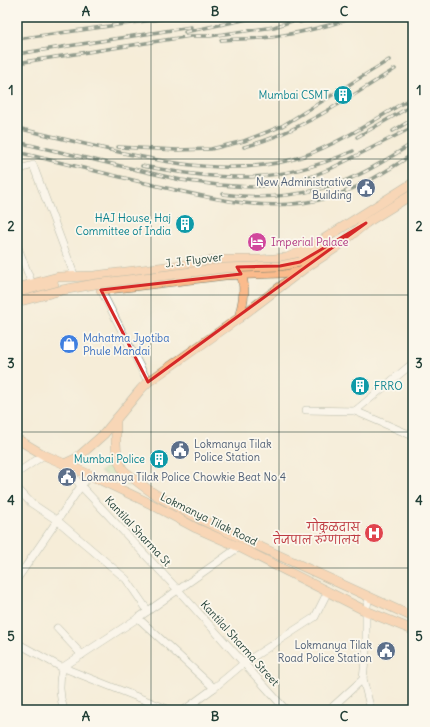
<svg xmlns="http://www.w3.org/2000/svg" width="430" height="727" viewBox="0 0 430 727" font-family="Delius,'Playpen Sans Deva',sans-serif">
<rect width="100%" height="100%" fill="#fbf7ec"/>
<filter id="ink" filterUnits="userSpaceOnUse"><feTurbulence type="fractalNoise" baseFrequency=".025" numOctaves="2"/><feDisplacementMap in="SourceGraphic" scale="8" xChannelSelector="R" yChannelSelector="G"/><feConvolveMatrix kernelMatrix="1 2 1 2 8 2 1 2 1" color-interpolation-filters="sRGB"/></filter>
<filter id="wash" filterUnits="userSpaceOnUse"><feTurbulence type="fractalNoise" baseFrequency=".012" numOctaves="4" result="noise"/><feDisplacementMap in="SourceGraphic" scale="16" xChannelSelector="R" yChannelSelector="G"/><feGaussianBlur stdDeviation="0.9" result="paint"/><feColorMatrix in="noise" values="0 0 0 0 0 0 0 0 0 0 0 0 0 0 0 0 0 1.4 0 .05"/><feComposite in="paint" operator="in"/></filter>
<g filter="url(#wash)">
<rect width="100%" height="100%" fill="#f5edd8"/>
<path fill="#97d88e" stroke="#5b8a61" d="M116,459L121,477L129,487L100,472Z"/>
</g>
<g filter="url(#ink)">
<g fill="none" stroke-linecap="round" stroke-linejoin="round">
<defs>
<g id="minor">
<path d="M17,170L33,165L75,277"/>
<path d="M17,245L32,284"/>
<path d="M101,290L148,382"/>
<path d="M306,410L355,411L413,363"/>
<path d="M355,411L413,436"/>
<path d="M64,464L81,486L178,590L286,710"/>
<path d="M17,473L44,455"/>
<path d="M17,488L31,503L58,521L126,579L148,611"/>
<path d="M17,579L81,486L90,475"/>
<path d="M369,597L366,611V651L363,679L371,710"/>
<path d="M138,618L214,688"/>
<path d="M57,628L82,655"/>
<path d="M17,643L59,666L170,710"/>
<path d="M64,710C59,695 58,682 63,667L138,618L239,547"/>
<path d="M184,710L214,688L244,663L315,617L328,591"/>
<path d="M329,710L363,679"/>
</g>
<g id="major">
<path d="M361,226L413,194"/>
<path d="M300,262L326,247"/>
<path d="M238,270C248,283 243,303 239,318"/>
<path d="M17,288L58,277L94,276L222,260H261L287,258L308,249L413,183"/>
<path d="M101,290L225,275L281,273L300,270"/>
<path d="M17,295L54,285"/>
<path d="M116,419C116,435 114,456 123,470C126,473 130,475 133,478C154,496 179,508 204,521L413,617"/>
<path d="M17,439L44,455L90,475L151,504L196,528L239,547L366,611L413,630"/>
<path d="M64,464L77,458L104,434L141,389L148,382L239,318L305,268L337,247L366,223"/>
</g>
</defs>
<use href="#minor" stroke="#6a7b6d" stroke-width="8"/>
<use href="#major" stroke="#6a7b6d" stroke-width="10"/>
<use href="#minor" stroke="#fff" stroke-width="7"/>
<use href="#major" stroke="#fbbb8c" stroke-width="9"/>
<defs>
<g id="rail">
<path d="M17,20L31,17"/>
<path d="M300,22L315,17"/>
<path d="M185,32L258,17"/>
<path d="M17,39L174,17"/>
<path d="M221,40C234,39 248,39 261,38C294,35 325,27 356,17"/>
<path d="M17,54L191,27"/>
<path d="M17,63L191,36H210L274,27L304,17"/>
<path d="M17,128C47,135 76,142 106,149C169,164 237,177 301,157C341,143 377,118 413,97"/>
<path d="M393,131L413,119"/>
<path d="M357,137L413,105"/>
<path d="M17,142L181,180L218,185L251,187L287,183L310,177L332,168L413,127"/>
<path d="M118,147L177,150L211,149L244,141L282,126L389,60"/>
<path d="M244,147C300,132 347,99 395,69"/>
<path d="M17,152C58,162 100,172 141,182C202,196 267,216 330,197C360,188 387,171 413,154"/>
<path d="M142,166C173,171 204,177 235,177C275,178 317,167 353,151"/>
<path d="M223,194C264,200 310,196 349,179C372,170 392,156 413,143"/>
</g>
</defs>
<use href="#rail" stroke="#1f3d34" stroke-width="3.5"/>
<use href="#rail" stroke="#fbf7ec" stroke-width="2" stroke-dasharray="6" stroke-linecap="butt"/>
<defs>
<path id="major-bridge" d="M17,302L62,290L95,284L224,268L280,266L300,262"/>
</defs>
<use href="#major-bridge" stroke="#6a7b6d" stroke-width="10" stroke-linecap="butt"/>
<use href="#major-bridge" stroke="#fbbb8c" stroke-width="9"/>
</g>
</g>
<path d="M0 0H430V727H0ZM366,223L148,382L101,290L241,274L237,267L280,266L300,262Z" fill="#f5edd8" fill-opacity=".55" fill-rule="evenodd"/>
<path fill="none" stroke="#d62828" stroke-width="3" stroke-linejoin="round" d="M366,223L148,382L101,290L241,274L237,267L280,266L300,262Z"/>
<path fill="none" stroke="#1f3d34" stroke-width="1" stroke-opacity="0.55" d="M151,17V710M279,17V710M17,159H413M17,295H413M17,432H413M17,568H413"/>
<defs>
<symbol id="building-disc" viewBox="-11 -11 22 22"><circle r="9.5" fill="#0f9aa8" stroke="#fbf7ec"/><path d="M-4-6H4V6H1V3H-1V6H-4ZM-2.5-4.3h1.7v1.8h-1.7ZM.8-4.3h1.7v1.8H.8ZM-2.5-1h1.7V.8h-1.7ZM.8-1h1.7V.8H.8Z" fill="#fff"/></symbol>
<symbol id="civic-disc" viewBox="-11 -11 22 22"><circle r="9.5" fill="#5c6f8a" stroke="#fbf7ec"/><path d="M-.6-6.5H3V-4.5H.6V-3L4-1V1h2V6H-6V1h2V-1L-.6-3ZM-1.2 2.5V6h2.4V2.5Z" fill="#fff"/></symbol>
<symbol id="hotel-disc" viewBox="-11 -11 22 22"><circle r="9.5" fill="#d1479c" stroke="#fbf7ec"/><path d="M-6-4.5h1.5V1H6V5H4.5V3h-9V5H-6ZM-4 0a1.8 1.8 0 1 1 3.6 0ZM.5 0V-2.5h3Q6-2.5 6 0Z" fill="#fff"/></symbol>
<symbol id="shop-disc" viewBox="-11 -11 22 22"><circle r="9.5" fill="#3f7fe0" stroke="#fbf7ec"/><path d="M-5-2.5h2.3a2.7 3.5 0 0 1 5.4 0H5L5.5 6h-11ZM-1.5-2.5h3a1.5 2.3 0 0 0-3 0Z" fill="#fff"/></symbol>
<symbol id="hospital-disc" viewBox="-11 -11 22 22"><circle r="9.5" fill="#e0444e" stroke="#fbf7ec"/><path d="M-5-5h3v3.5h4V-5h3V5h-3V1.5h-4V5h-3Z" fill="#fff"/></symbol>
</defs>
<g fill-rule="evenodd">
<use href="#building-disc" x="332" y="84" width="22" height="22"/>
<use href="#civic-disc" x="355" y="177" width="22" height="22"/>
<use href="#building-disc" x="174" y="213" width="22" height="22"/>
<use href="#hotel-disc" x="246" y="231" width="22" height="22"/>
<use href="#shop-disc" x="58" y="333" width="22" height="22"/>
<use href="#building-disc" x="349" y="375" width="22" height="22"/>
<use href="#civic-disc" x="169" y="439" width="22" height="22"/>
<use href="#building-disc" x="148" y="448" width="22" height="22"/>
<use href="#civic-disc" x="56" y="466" width="22" height="22"/>
<use href="#hospital-disc" x="363" y="522" width="22" height="22"/>
<use href="#civic-disc" x="375" y="640" width="22" height="22"/>
</g>
<g text-anchor="middle" stroke-width="3.5" stroke-linejoin="round" paint-order="stroke">
<g font-size="11" fill="#0d838f" stroke="#fbf7ec" text-anchor="end">
<text x="329" y="99">Mumbai CSMT</text>
<text x="171" y="222">HAJ House, Haj<tspan x="171" dy="13">Committee of India</tspan></text>
<text x="374" y="390" text-anchor="start">FRRO</text>
<text x="145" y="463">Mumbai Police</text>
</g>
<g font-size="11" fill="#4e5e75" stroke="#fbf7ec" text-anchor="end">
<text x="352" y="186">New Administrative<tspan x="352" dy="13">Building</tspan></text>
<text x="194" y="448" text-anchor="start">Lokmanya Tilak<tspan x="194" dy="13">Police Station</tspan></text>
<text x="81" y="481" text-anchor="start">Lokmanya Tilak Police Chowkie Beat No 4</text>
<text x="372" y="649">Lokmanya Tilak<tspan x="372" dy="13">Road Police Station</tspan></text>
</g>
<g font-size="11" fill="#b23c85" stroke="#fbf7ec" text-anchor="start">
<text x="271" y="246">Imperial Palace</text>
</g>
<g font-size="11" fill="#1f3d34" stroke="#fbf7ec">
<text transform="translate(194 260) rotate(-7)" y="4">J. J. Flyover</text>
<text transform="translate(209 519) rotate(26)" y="4">Lokmanya Tilak Road</text>
<text transform="translate(138 531) rotate(47)" y="4">Kantilal Sharma St</text>
<text transform="translate(240 643) rotate(48)" y="4">Kantilal Sharma Street</text>
</g>
<g font-size="11" fill="#366cbe" stroke="#fbf7ec" text-anchor="start">
<text x="83" y="342">Mahatma Jyotiba<tspan x="83" dy="13">Phule Mandai</tspan></text>
</g>
<g font-size="11" fill="#be3a42" stroke="#fbf7ec" text-anchor="end">
<text x="360" y="531">गोकुळदास<tspan x="360" dy="13">तेजपाल रुग्णालय</tspan></text>
</g>
</g>
<rect width="430" height="727" fill="none" stroke="#fbf7ec" stroke-width="44"/>
<rect x="22" y="22" width="386" height="683" fill="none" stroke="#1f3d34" stroke-width="1.5"/>
<g font-size="13" text-anchor="middle" font-weight="bold" fill="#1f3d34">
<text x="86" y="16">A</text>
<text x="215" y="16">B</text>
<text x="344" y="16">C</text>
<text x="11" y="95">1</text>
<text x="419" y="95">1</text>
<text x="11" y="231">2</text>
<text x="419" y="231">2</text>
<text x="11" y="368">3</text>
<text x="419" y="368">3</text>
<text x="11" y="505">4</text>
<text x="419" y="505">4</text>
<text x="11" y="641">5</text>
<text x="419" y="641">5</text>
<text x="86" y="721">A</text>
<text x="215" y="721">B</text>
<text x="344" y="721">C</text>
</g>
</svg>
